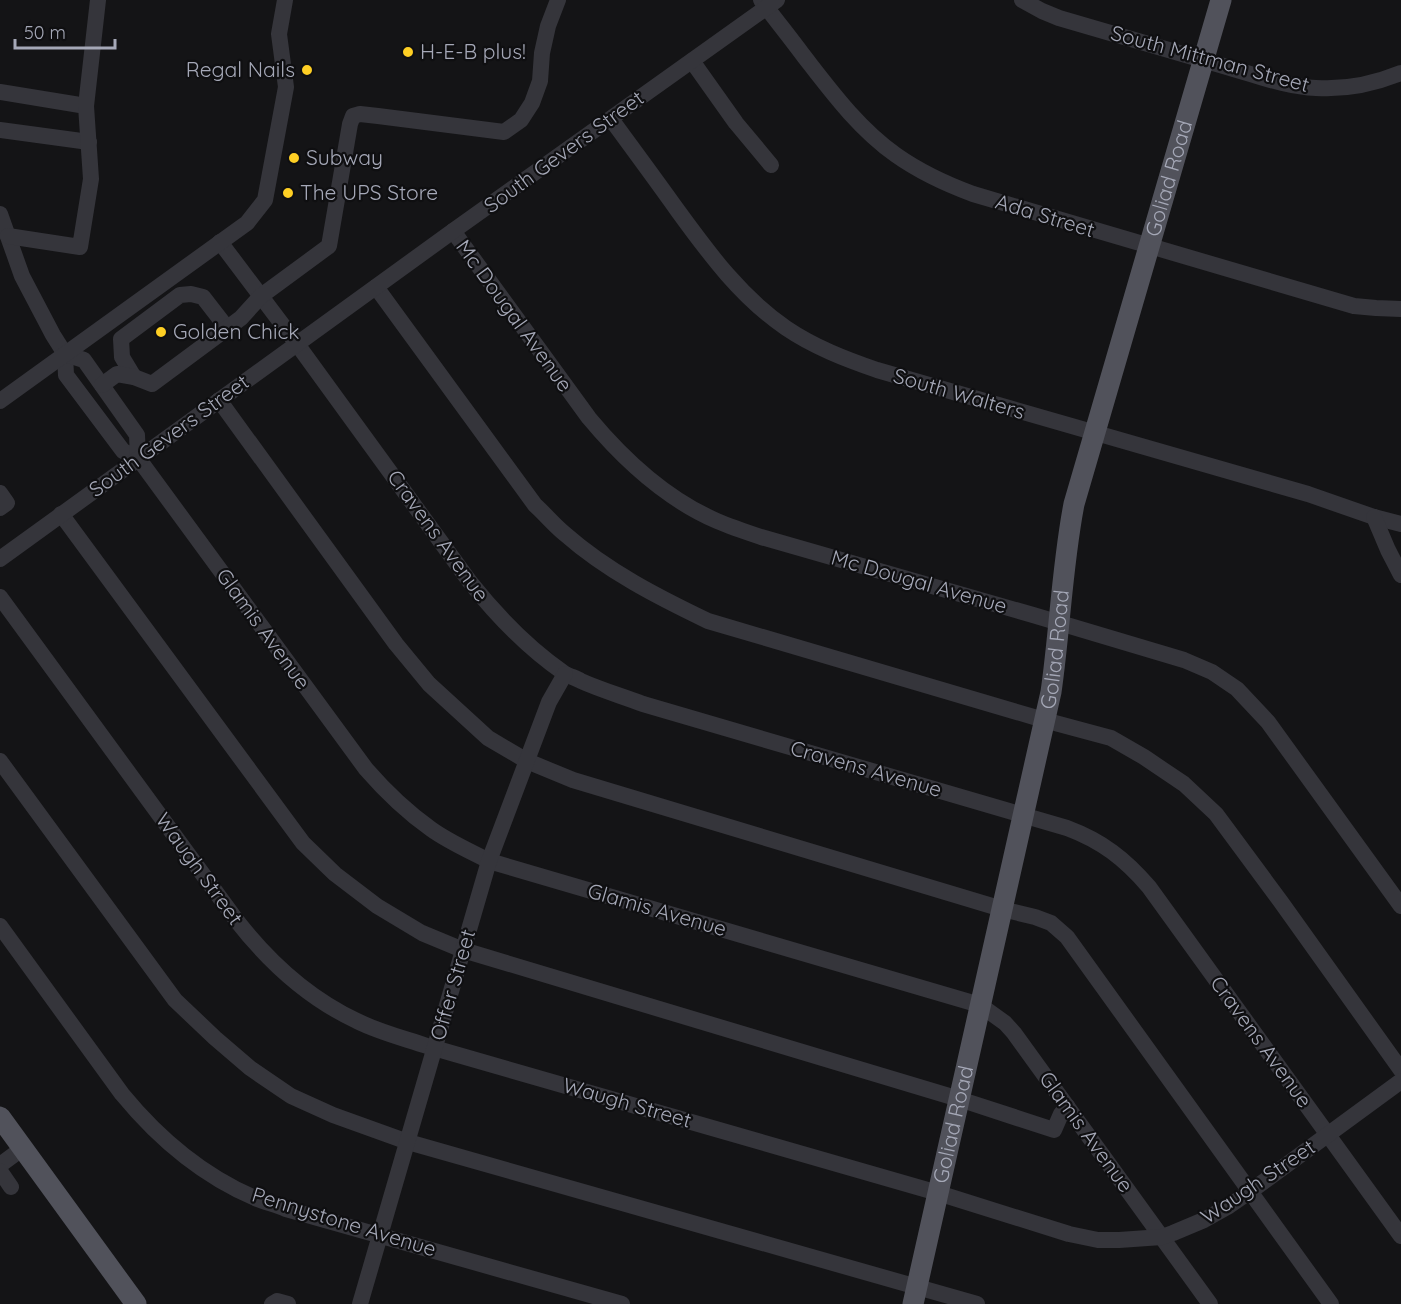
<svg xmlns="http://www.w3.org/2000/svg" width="1401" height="1304" viewBox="0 0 1401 1304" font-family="Quicksand,sans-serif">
<rect width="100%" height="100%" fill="#141416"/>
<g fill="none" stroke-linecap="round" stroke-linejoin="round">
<g stroke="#35353b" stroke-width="16">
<path d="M761,0C775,19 789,36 803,55C831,91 858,128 896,155C920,172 946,184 973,194L1354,306L1376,308L1401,309"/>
<path d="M1022,0L1042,11L1059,18C1115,34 1171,51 1227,67C1256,75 1286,87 1316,88C1346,90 1374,84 1401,73"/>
<path d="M692,61L736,123L771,165"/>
<path d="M0,92L86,106"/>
<path d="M611,119C633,149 656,180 678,211C710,255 741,297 786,328C814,347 845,359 877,370L1308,494L1374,517L1401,524"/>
<path d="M0,130L89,142"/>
<path d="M0,214L22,276L53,335L65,354L66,375L123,451L138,458L366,769C386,792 407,812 431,829C449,842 470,851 489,861L980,1005L1005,1023L1014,1033L1210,1304"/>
<path d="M453,231L589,418C624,460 666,499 717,521C731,527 746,532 761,537L1033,615L1184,660L1212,672L1237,689L1268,722L1401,906"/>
<path d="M8,236L80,247L91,179L86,106L98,0"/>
<path d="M220,242L297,344L470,582C497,616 528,648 564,673C569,676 576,678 581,681C601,690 622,696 643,704L1067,828C1102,841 1125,859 1149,887L1401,1236"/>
<path d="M376,287L535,505C545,514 554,525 565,534C607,571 658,597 708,621L1044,720L1111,738L1144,757L1184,784L1216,814L1281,902L1401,1070"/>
<path d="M65,354L84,360L137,435L138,458"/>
<path d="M134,377L122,357L121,339L180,295L191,294L203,297L227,328"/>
<path d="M102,385L117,374L134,377L152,384L241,318L261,296L329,246L350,124L353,116L360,114L378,116L504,132L521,120L532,103L540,81L542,53L548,26L558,0"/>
<path d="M219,400L396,644L429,684L488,738L527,761L573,780L1002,909L1035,917L1051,923L1067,937L1331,1304"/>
<path d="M0,401L247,223L265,200L286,87L279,34L285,0"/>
<path d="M0,493L7,503L0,508"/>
<path d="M61,514L303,843L335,874L377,906L422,933L463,950L959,1099L1054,1130L1061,1114L1067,1106"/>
<path d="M1374,517L1388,550L1401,575"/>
<path d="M0,559L453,231L777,0"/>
<path d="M0,597L237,921C269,962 310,999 357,1021C379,1032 403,1038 427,1046L938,1193L1069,1234L1098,1240H1119L1162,1237L1173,1233L1204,1220L1229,1206L1255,1188L1401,1081"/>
<path d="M0,761L175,1000L215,1038L250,1068L291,1096L333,1115L408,1142L977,1304"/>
<path d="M0,926L122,1094C159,1139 201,1175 255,1198C265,1202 276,1205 286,1209L622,1304"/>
<path d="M0,1165L23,1148"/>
<path d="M0,1171L11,1187"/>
<path d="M272,1304L277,1301L288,1304"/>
<path d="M360,1304L489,861L549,702L565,674"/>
</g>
<g stroke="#51525b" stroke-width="21">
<path d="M0,1117L136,1304"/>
<path id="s1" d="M913,1304L1051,692C1060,629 1062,566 1074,504L1221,0"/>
</g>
</g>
<g fill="#fecf24" stroke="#0f0f11" stroke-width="2">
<circle cx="408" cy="52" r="6"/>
<circle cx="307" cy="70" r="6"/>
<circle cx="294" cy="158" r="6"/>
<circle cx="288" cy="193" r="6"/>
<circle cx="161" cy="332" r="6"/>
</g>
<g text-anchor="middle" stroke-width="4.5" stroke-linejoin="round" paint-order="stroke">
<g font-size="21" fill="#a5a8b7" stroke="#0f0f11" text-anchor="start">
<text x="420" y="59">H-E-B plus!</text>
<text x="295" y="77" text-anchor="end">Regal Nails</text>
<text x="306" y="165">Subway</text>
<text x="300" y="200">The UPS Store</text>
<text x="173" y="339">Golden Chick</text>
</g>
<g font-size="21" fill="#a5a8b7" stroke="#0f0f11">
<text transform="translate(1210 59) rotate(15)" y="7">South Mittman Street</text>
<text transform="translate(564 152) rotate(-36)" y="7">South Gevers Street</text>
<text dy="7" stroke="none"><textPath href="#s1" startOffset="1156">Goliad Road</textPath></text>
<text transform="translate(1045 216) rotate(17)" y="7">Ada Street</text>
<text transform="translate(514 316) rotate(54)" y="7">Mc Dougal Avenue</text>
<text transform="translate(959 394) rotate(16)" y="7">South Walters</text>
<text transform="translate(169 436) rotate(-36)" y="7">South Gevers Street</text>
<text transform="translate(438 536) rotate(54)" y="7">Cravens Avenue</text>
<text transform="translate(919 582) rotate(16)" y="7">Mc Dougal Avenue</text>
<text transform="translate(263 629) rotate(54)" y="7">Glamis Avenue</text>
<text dy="7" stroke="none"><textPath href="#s1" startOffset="670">Goliad Road</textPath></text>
<text transform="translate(866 769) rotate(16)" y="7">Cravens Avenue</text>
<text transform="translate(199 869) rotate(54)" y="7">Waugh Street</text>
<text transform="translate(657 910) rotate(16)" y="7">Glamis Avenue</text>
<text transform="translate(453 985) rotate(-74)" y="7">Offer Street</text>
<text transform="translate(1261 1042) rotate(54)" y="7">Cravens Avenue</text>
<text transform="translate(627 1103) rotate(16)" y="7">Waugh Street</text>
<text dy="7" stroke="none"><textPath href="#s1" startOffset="184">Goliad Road</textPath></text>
<text transform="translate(1086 1132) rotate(54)" y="7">Glamis Avenue</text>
<text transform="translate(1258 1182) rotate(-34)" y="7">Waugh Street</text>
<text transform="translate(344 1222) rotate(17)" y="7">Pennystone Avenue</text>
</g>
</g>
<path d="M15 39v9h100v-9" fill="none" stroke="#a5a8b7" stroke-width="3"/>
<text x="24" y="39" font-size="18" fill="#a5a8b7" stroke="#0f0f11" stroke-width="4.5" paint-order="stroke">50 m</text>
</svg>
